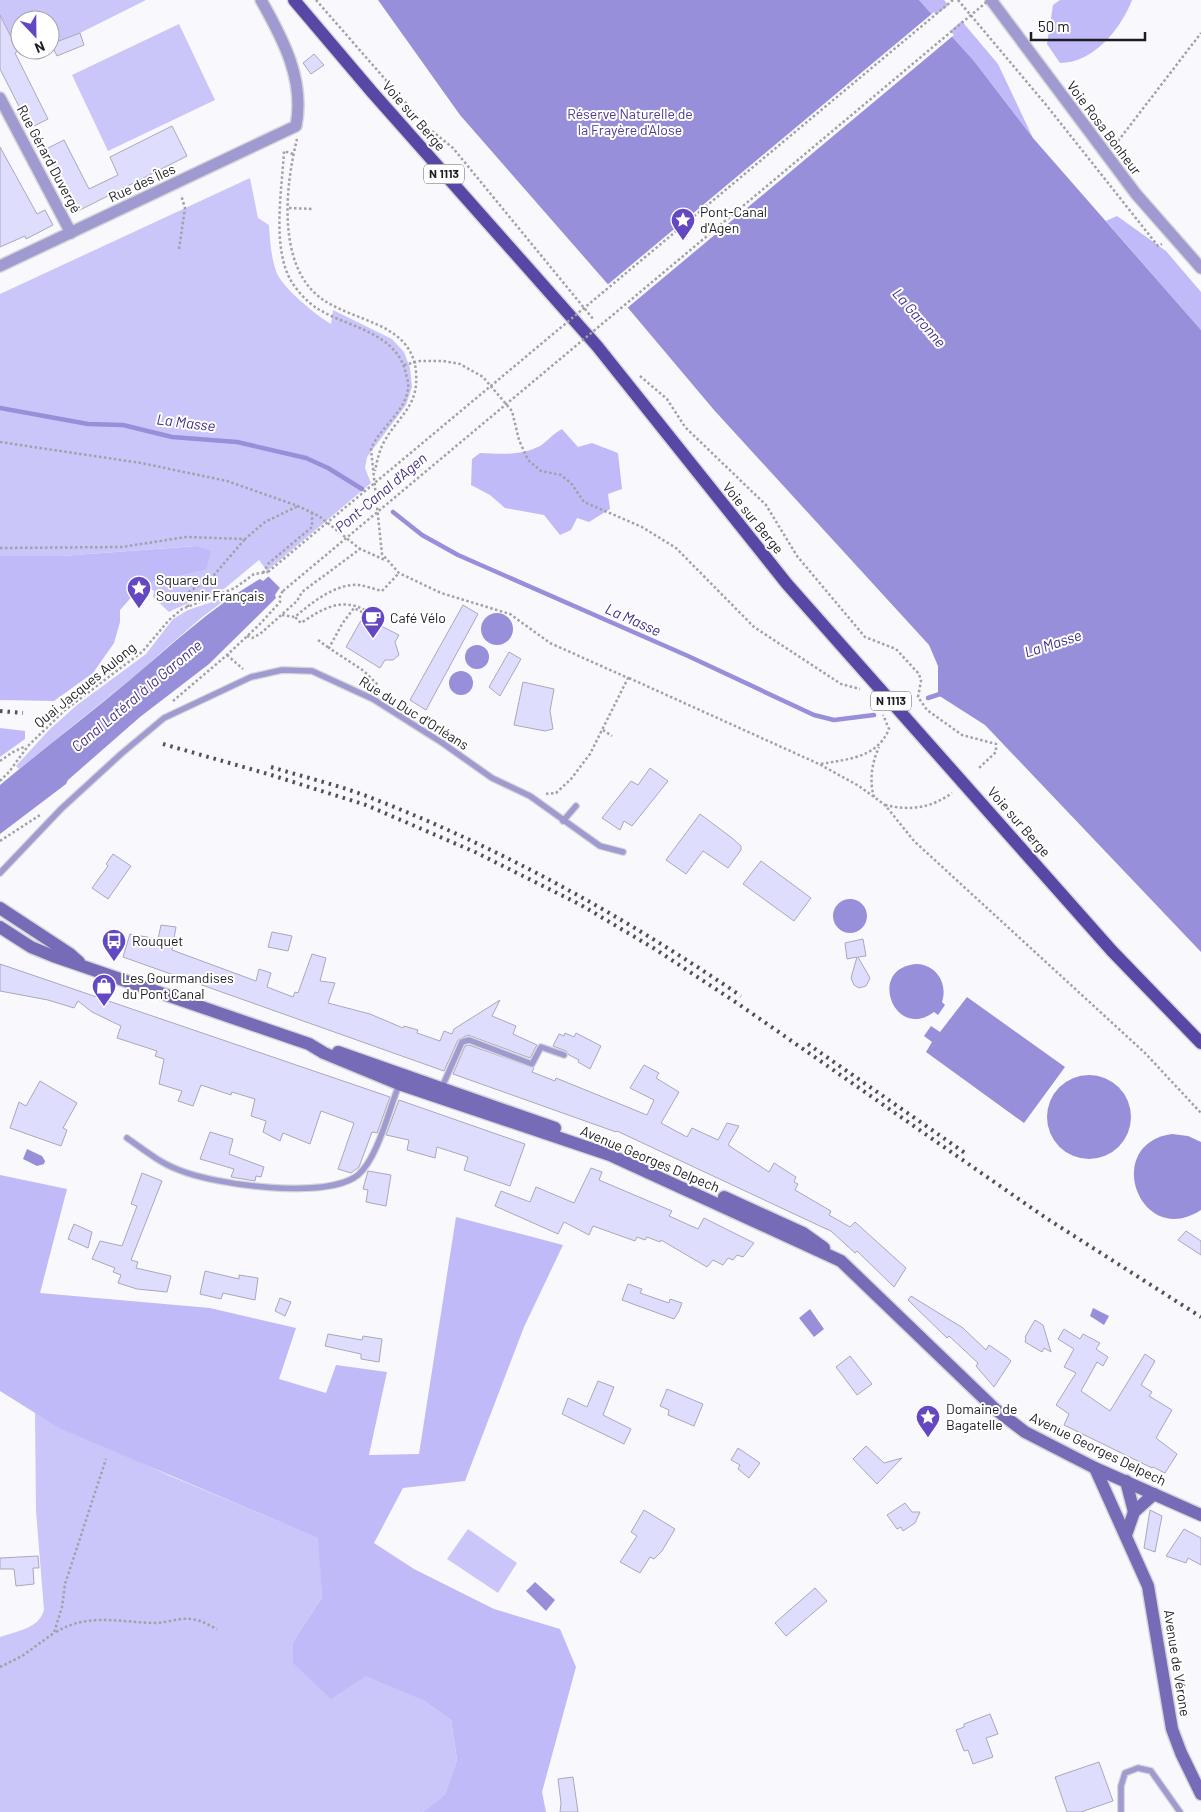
<svg xmlns="http://www.w3.org/2000/svg" width="1201" height="1812" viewBox="0 0 1201 1812" font-family="Barlow,sans-serif">
<rect width="100%" height="100%" fill="#f9f9fd"/>
<g fill="#cac6f9">
<path d="M0,0H146L80,33L50,45V20H20V50H22L18,51L0,15Z"/>
<path d="M179,24L215,100L108,151L72,75Z"/>
<path d="M250,178L258,218L269,225C270,241 271,256 276,271C281,287 316,315 331,324L333,310L392,339L404,352L410,368L412,387L406,405L367,457L365,468L371,483L267,571L259,560L224,589C217,590 213,595 206,597C193,602 182,605 169,612L153,597L154,591L143,584L206,570L195,546L62,556H0V294Z"/>
<path d="M230,596L201,618L132,678L19,769L16,766L49,730L77,705L146,654L173,619L188,610Z"/>
<path d="M35,1413L168,1475L319,1538L322,1597L293,1642L424,1701L451,1720L457,1760L445,1794L423,1812H0V1637C16,1631 39,1629 44,1610L36,1511Z"/>
<path d="M468,1529L517,1563L498,1593L447,1559Z"/>
</g>
<g fill="#c0baf9">
<path d="M919,0H944L998,64L1033,138L974,61Z"/>
<path d="M1060,0H1132C1121,29 1093,63 1060,63L1047,44L1053,5Z"/>
<path d="M1117,216L1166,251L1201,292V330L1106,221Z"/>
<path d="M562,429L578,447L592,443L618,453L622,489L608,494L610,509L589,522L577,518L571,530L560,535L544,515L505,508L490,495L471,485L472,459L480,453C501,454 520,456 540,446C547,442 552,434 562,429Z"/>
<path d="M196,546L211,551L206,570L143,584L120,610V622L114,643L93,673L54,701L0,700V556H62Z"/>
<path d="M0,728L25,731V739L0,757Z"/>
<path d="M0,1175L67,1189L40,1293L210,1308L296,1328L279,1379L326,1393L336,1365L387,1372L369,1455L419,1454L456,1217L563,1245L524,1327L465,1481L403,1488L374,1543L414,1569L494,1609L560,1629L576,1667L542,1792L546,1812H423L445,1794L457,1760L451,1720L424,1701L366,1676L331,1699L293,1663V1642L322,1597L318,1538L59,1428L0,1391Z"/>
</g>
<g fill="#978fda">
<path d="M378,0H919L974,61L1033,138L1201,330V952L985,725L938,695V666L929,645L714,410L623,302L279,589L275,595L276,598L209,664L140,717L68,780L66,784L0,834V785C43,749 88,715 131,679C173,644 212,607 260,579L263,581L612,289L460,115Z"/>
<circle cx="497" cy="629" r="16"/>
<circle cx="477" cy="657" r="12"/>
<circle cx="461" cy="683" r="12"/>
<circle cx="850" cy="916" r="17"/>
<path d="M917,964C937,965 948,984 942,1002L945,1005L938,1015L934,1012C894,1042 866,967 917,964Z"/>
<path d="M967,997L1065,1067L1024,1123L926,1052L932,1042L924,1036L931,1026L940,1032Z"/>
<circle cx="1089" cy="1117" r="42"/>
<path d="M1172,1134L1188,1136L1201,1142V1210C1140,1250 1101,1144 1172,1134Z"/>
<path d="M27,1149L42,1156L45,1161L44,1164L37,1166L23,1159Z"/>
<path d="M1093,1308L1109,1316L1104,1325L1090,1316Z"/>
<path d="M810,1309L824,1329L814,1337L799,1318Z"/>
<path d="M535,1582L555,1600L546,1611L526,1591Z"/>
</g>
<path fill="#f9f9fd" d="M955,0H986L950,31L954,35L626,309L623,305L282,590L268,576V573L609,289L606,286L934,12L936,15Z"/>
<g fill="none" stroke-linecap="round" stroke-linejoin="round">
<g stroke="#978fda" stroke-width="4.5">
<path d="M0,408L88,424L123,425L172,437L237,442L306,458L328,468L362,489"/>
<path d="M393,512L422,535L458,555L688,656L814,715L834,720L874,715"/>
<path d="M928,698L943,693"/>
</g>
</g>
<g fill="#dfddfe" stroke="#a9a8ba">
<path d="M0,15L18,51L15,53L48,119L30,128L0,69Z"/>
<path d="M80,33L84,45L57,56L51,44Z"/>
<path d="M314,54L324,65L311,74L303,63Z"/>
<path d="M172,126L187,156L76,212L46,149L64,140L89,189L118,175L110,157Z"/>
<path d="M0,147L37,214L45,210L53,225L26,239L25,236L0,247Z"/>
<path d="M463,605L478,614L426,710L410,700Z"/>
<path d="M363,617L399,635L395,642L399,655L393,660H385L380,668L346,647Z"/>
<path d="M509,652L521,659L500,696L489,687Z"/>
<path d="M523,682L554,689L550,711L553,729L545,731L514,725Z"/>
<path d="M650,768L668,781L632,826L624,821L620,830L602,818L631,781L638,785Z"/>
<path d="M700,814L732,838L741,846V850L728,868L703,851L686,874L666,860Z"/>
<path d="M113,854L131,866L108,899L92,888L108,866L106,864Z"/>
<path d="M761,861L811,898L794,921L743,884Z"/>
<path d="M161,925L176,927L172,950L256,981L259,969L271,973L267,987L293,997L295,992L298,993L312,954L326,958L320,981L335,983L328,1003L370,1014L403,1028L404,1026L418,1030L417,1033L440,1041L444,1031L452,1034L454,1029L500,1000L492,1016L516,1026L513,1034L537,1045L530,1058L468,1035L458,1040L444,1071L123,957L130,934L158,939Z"/>
<path d="M272,932L292,936L288,951L268,947Z"/>
<path d="M863,939L866,956L858,957L870,978L866,986L859,988L854,985L851,978L857,957L847,959L845,943Z"/>
<path d="M0,964L390,1097L377,1133L372,1132L359,1167L351,1173L338,1169L354,1123L321,1111L310,1144L283,1133L280,1141L263,1132L266,1121L251,1116L255,1099L232,1092L231,1095L201,1085L193,1106L178,1101L182,1091L159,1084L164,1059L155,1056L157,1051L117,1038L121,1026L92,1012L78,1001L74,1008L48,1000L0,991Z"/>
<path d="M565,1033L574,1037L576,1033L601,1046L590,1069L578,1062L579,1060L569,1055L566,1051L553,1046L559,1034L564,1036Z"/>
<path d="M469,1045L534,1068L532,1072L555,1081L556,1078L647,1115L654,1100L630,1088L644,1065L659,1073L656,1078L679,1092L661,1123L687,1137L692,1128L718,1140L727,1123L739,1126L728,1145L769,1172L774,1163L796,1177L794,1182L798,1184L795,1190L831,1211L829,1215L850,1227L855,1222L906,1268L894,1287L857,1251L855,1253L831,1231L822,1227L617,1131L616,1132L453,1074L465,1046Z"/>
<path d="M40,1081L77,1103L63,1128L67,1130L61,1146L10,1128L19,1102L26,1106Z"/>
<path d="M399,1100L525,1144L510,1186L464,1170L468,1157L437,1147L435,1158L407,1150L409,1140L386,1135Z"/>
<path d="M210,1132L233,1139L229,1154L264,1167L261,1177L256,1176L255,1181L231,1177L234,1169L200,1159Z"/>
<path d="M591,1168L602,1172L599,1180L672,1211L669,1216L698,1229L704,1218L754,1243L743,1257L737,1255L733,1260L728,1258L723,1265L713,1260L707,1267L661,1240L660,1242L647,1237L645,1240L637,1237L635,1241L593,1226L589,1235L564,1222L558,1234L495,1206L501,1191L530,1202L536,1187L574,1203Z"/>
<path d="M368,1171L391,1175L386,1206L366,1202L368,1190L363,1189Z"/>
<path d="M142,1173L162,1181L131,1260L138,1262L136,1268L171,1276L167,1292L137,1289L118,1283L121,1275L113,1272L115,1268L92,1259L100,1241L122,1246L137,1206L131,1204Z"/>
<path d="M74,1224L92,1232L88,1248L68,1239Z"/>
<path d="M1186,1231L1201,1241V1255L1178,1240Z"/>
<path d="M205,1271L239,1279V1275L258,1278L255,1300L223,1293L221,1299L200,1294Z"/>
<path d="M628,1284L642,1289L640,1293L669,1303L670,1299L682,1303L679,1311L674,1319L622,1300Z"/>
<path d="M911,1296L963,1328L986,1350L989,1345L1008,1358L1011,1361L994,1387L976,1366L978,1363L949,1336L947,1338L908,1300Z"/>
<path d="M280,1298L291,1302L285,1316L275,1311Z"/>
<path d="M1035,1320L1043,1325L1051,1352L1044,1348L1042,1352L1025,1342L1026,1338L1025,1337Z"/>
<path d="M1064,1329L1080,1339L1083,1334L1100,1343L1096,1349L1108,1357L1103,1366L1097,1362L1081,1391L1110,1411L1145,1354L1155,1361L1141,1385L1152,1392L1149,1396L1172,1410L1156,1438L1177,1454L1165,1473L1153,1467L1152,1468L1064,1425L1069,1414L1056,1405L1076,1373L1064,1367L1074,1349L1058,1339Z"/>
<path d="M328,1334L362,1340L363,1336L382,1339L379,1362L361,1359V1354L325,1346Z"/>
<path d="M850,1356L872,1384L857,1395L836,1367Z"/>
<path d="M598,1381L614,1387L603,1415L631,1429L624,1444L562,1414L568,1398L587,1407Z"/>
<path d="M667,1389L703,1404L694,1426L668,1415L669,1410L660,1406Z"/>
<path d="M866,1446L884,1463L902,1458L877,1484L853,1459Z"/>
<path d="M738,1448L760,1463L749,1478L738,1469L740,1465L731,1460Z"/>
<path d="M905,1503L912,1512H920L915,1523L903,1531L901,1527L897,1529L887,1515Z"/>
<path d="M644,1510L675,1529L662,1551L654,1559L650,1557L640,1573L620,1562L637,1536L631,1532Z"/>
<path d="M1150,1510L1162,1516L1155,1552L1144,1548Z"/>
<path d="M1184,1529L1201,1538V1565L1188,1558L1186,1563L1166,1556Z"/>
<path d="M38,1556L39,1568H33L34,1584L16,1586L14,1569H0V1558Z"/>
<path d="M815,1588L827,1601L786,1636L775,1623Z"/>
<path d="M990,1714L998,1734L986,1738L993,1757L973,1764L968,1750L964,1751L956,1730L964,1727V1724Z"/>
<path d="M1099,1762L1113,1801L1081,1812H1067L1055,1777Z"/>
<path d="M573,1777L578,1812H560L561,1803L558,1779Z"/>
</g>
<g fill="none" stroke-linecap="round" stroke-linejoin="round">
<defs>
<g id="lane">
<path d="M563,821L576,806"/>
<path d="M0,873L61,809L121,754L164,718L251,677L282,670L312,671L373,699L441,742L492,778L530,796L600,846L623,852"/>
<path d="M442,1087L462,1042L469,1040L532,1064L541,1047L564,1055"/>
<path d="M127,1138C144,1150 160,1163 179,1170C215,1185 327,1200 358,1175C378,1158 389,1109 399,1085"/>
<path d="M1121,1812V1786L1125,1773L1138,1768L1151,1771L1180,1812"/>
</g>
<g id="street">
<path d="M991,0L1136,194L1201,268"/>
<path d="M0,98L71,233"/>
<path d="M0,266L296,126C305,80 283,39 261,0"/>
</g>
<g id="secondary">
<path d="M0,908L70,954L79,962"/>
<path d="M0,927L31,947L53,956L309,1044L324,1053L399,1084L610,1155L841,1261L995,1409L1025,1432L1095,1468L1201,1515"/>
<path d="M338,1052L555,1128"/>
<path d="M724,1197L803,1233L824,1248"/>
<path d="M1095,1468L1148,1586L1172,1729L1181,1753L1201,1794"/>
<path d="M1126,1481L1134,1512"/>
<path d="M1126,1535L1134,1512L1154,1494"/>
</g>
<path id="primary" d="M294,0L372,92L597,346L787,584L1112,951L1201,1043"/>
</defs>
<use href="#lane" stroke="#d6d6da" stroke-width="8"/>
<use href="#street" stroke="#d6d6da" stroke-width="14"/>
<use href="#secondary" stroke="#d6d6da" stroke-width="15"/>
<use href="#primary" stroke="#d6d6da" stroke-width="15"/>
<g stroke="#a1a1a6" stroke-width="2.5" stroke-dasharray="2.5 2.5" stroke-linecap="butt">
<path d="M316,0L426,126L453,148L594,320"/>
<path d="M958,0L1047,106L1158,246L1162,244"/>
<path d="M297,139C285,187 276,270 325,301C357,322 412,324 416,372C419,407 398,416 384,442C379,451 377,461 375,471"/>
<path d="M1115,145L1201,33"/>
<path d="M293,154L284,151C282,189 272,245 290,279C296,290 308,303 318,309C349,328 397,332 406,374C407,378 409,384 408,388C406,412 379,428 371,449L382,554L399,573L441,593L510,614L550,643L628,678L590,754L571,779L556,793L544,794"/>
<path d="M289,208L314,209"/>
<path d="M179,249L185,208L181,195"/>
<path d="M404,365L420,361H443L460,364L483,377L512,411L519,440L528,460L541,471L561,475L571,483L584,502L642,527L676,548L754,627L841,684L860,689"/>
<path d="M640,376L667,399L685,427L766,505L797,556L865,637L896,649L919,674L921,681L918,697L927,710L962,735L996,744V752L979,768"/>
<path d="M0,442L141,463L227,481L298,506L319,516L360,549"/>
<path d="M0,548L122,547L186,537L245,539L265,522L298,506"/>
<path d="M263,573L269,563L312,527V512"/>
<path d="M188,607L187,597L189,592L214,575L245,539"/>
<path d="M365,610C341,597 322,609 301,623L295,617C311,603 336,583 359,585C366,586 374,589 382,591L399,573"/>
<path d="M365,610L364,613L354,608L342,624L329,648L364,671L378,685L376,691"/>
<path d="M282,615L295,617"/>
<path d="M247,636L252,638L260,634L297,601L302,592L360,549L385,560"/>
<path d="M318,640L329,648"/>
<path d="M227,655L243,669"/>
<path d="M629,678L819,764L859,786L885,805L914,841L1145,1053L1201,1113"/>
<path d="M173,701L227,655L259,625L280,602V595L283,591"/>
<path d="M603,730L612,736"/>
<path d="M0,761L13,752L26,746"/>
<path d="M821,764C848,759 877,758 889,729L883,715"/>
<path d="M0,781L9,772L28,746L65,710L142,652L169,620L182,609L235,588L254,574L268,572"/>
<path d="M874,797C869,781 872,762 879,747"/>
<path d="M885,805C911,811 931,808 952,793"/>
<path d="M0,841L40,815"/>
<path d="M56,1632C87,1613 119,1622 154,1623C168,1623 182,1616 196,1620C203,1621 210,1626 217,1629"/>
<path d="M0,1667L22,1656L54,1633L62,1607L65,1584L106,1459"/>
</g>
<use href="#lane" stroke="#9f9acf" stroke-width="5.5"/>
<use href="#street" stroke="#9f9acf" stroke-width="11"/>
<use href="#secondary" stroke="#756bb7" stroke-width="12"/>
<use href="#primary" stroke="#5947a5" stroke-width="12"/>
<g stroke="#505056" stroke-width="4" stroke-dasharray="2.5 5" stroke-linecap="butt">
<path d="M0,711L23,713"/>
<path d="M163,744L268,774L366,805L475,852L581,905L655,949L737,1003L1046,1218L1201,1317"/>
<path d="M271,767C304,777 338,785 369,797C501,848 625,917 741,996"/>
<path d="M808,1044L968,1155"/>
</g>
<g stroke="#a1a1a6" stroke-width="2.5" stroke-dasharray="2.5 2.5" stroke-linecap="butt">
<path d="M268,572L953,0"/>
<path d="M283,591L989,0"/>
</g>
</g>
<defs>
<symbol id="sight-pin" viewBox="-11 -11 22 30"><path d="M0 17L-7.5 6A9.5 9.5 0 1 1 7.5 6Z" fill="#6348c1" stroke="#fff"/><path d="M0-6L1.8-2.2L6-1.7L2.9 1.2L3.7 5.4L0 3.3L-3.7 5.4L-2.9 1.2L-6-1.7L-1.8-2.2Z" fill="#fff"/></symbol>
<symbol id="cafe-pin" viewBox="-11 -11 22 30"><path d="M0 17L-7.5 6A9.5 9.5 0 1 1 7.5 6Z" fill="#6348c1" stroke="#fff"/><path d="M-5.5-4.5H6V0H3Q3 3.5 0 3.5H-2.5Q-5.5 3.5-5.5 0ZM3-3.2v2h1.7v-2ZM-6 4.5H4V6H-6Z" fill="#fff"/></symbol>
<symbol id="bus-pin" viewBox="-11 -11 22 30"><path d="M0 17L-7.5 6A9.5 9.5 0 1 1 7.5 6Z" fill="#6348c1" stroke="#fff"/><path d="M-5-6H5V4H4V6H2V4H-2V6H-4V4H-5ZM-3.5-4V0h7V-4ZM-3.5 1.2v1.5H-2V1.2ZM2 1.2v1.5H3.5V1.2Z" fill="#fff"/></symbol>
<symbol id="shop-pin" viewBox="-11 -11 22 30"><path d="M0 17L-7.5 6A9.5 9.5 0 1 1 7.5 6Z" fill="#6348c1" stroke="#fff"/><path d="M-5-2.5h2.3a2.7 3.5 0 0 1 5.4 0H5L5.5 6h-11ZM-1.5-2.5h3a1.5 2.3 0 0 0-3 0Z" fill="#fff"/></symbol>
</defs>
<g fill-rule="evenodd">
<use href="#sight-pin" x="669" y="206" width="28" height="38"/>
<use href="#sight-pin" x="125" y="574" width="28" height="38"/>
<use href="#cafe-pin" x="359" y="604" width="28" height="38"/>
<use href="#bus-pin" x="100" y="927" width="28" height="38"/>
<use href="#shop-pin" x="90" y="972" width="28" height="38"/>
<use href="#sight-pin" x="914" y="1403" width="28" height="38"/>
</g>
<g text-anchor="middle" stroke-width="4" stroke-linejoin="round" paint-order="stroke">
<g fill="#fff" stroke="#606065" stroke-width="1">
<rect x="424" y="164.5" width="40" height="19" rx="4"/>
<rect x="871" y="691.5" width="40" height="19" rx="4"/>
</g>
<g font-size="12" font-weight="bold" fill="#1c1c23">
<text x="444" y="178">N 1113</text>
<text x="891" y="705">N 1113</text>
</g>
<g font-size="14" fill="#4c3992" stroke="#fff">
<text x="630" y="119">Réserve Naturelle de<tspan x="630" dy="16">la Frayère d'Alose</tspan></text>
</g>
<g font-size="14" fill="#1c1c23" stroke="#fff">
<text transform="translate(414 116) rotate(49)" y="5">Voie sur Berge</text>
<text transform="translate(1104 128) rotate(53)" y="5">Voie Rosa Bonheur</text>
<text transform="translate(49 159) rotate(62)" y="5">Rue Gérard Duvergé</text>
<text transform="translate(142 183) rotate(-25)" y="5">Rue des Îles</text>
<text transform="translate(753 518) rotate(51)" y="5">Voie sur Berge</text>
<text transform="translate(85 685) rotate(-39)" y="5">Quai Jacques Aulong</text>
<text transform="translate(414 713) rotate(32)" y="5">Rue du Duc d'Orléans</text>
<text transform="translate(1019 822) rotate(49)" y="5">Voie sur Berge</text>
<text transform="translate(650 1159) rotate(23)" y="5">Avenue Georges Delpech</text>
<text transform="translate(1098 1449) rotate(26)" y="5">Avenue Georges Delpech</text>
<text transform="translate(1177 1663) rotate(81)" y="5">Avenue de Vérone</text>
</g>
<g font-size="14" fill="#1c1c23" stroke="#fff" text-anchor="start">
<text x="700" y="217">Pont-Canal<tspan x="700" dy="16">d'Agen</tspan></text>
<text x="156" y="585">Square du<tspan x="156" dy="16">Souvenir Français</tspan></text>
<text x="390" y="623">Café Vélo</text>
<text x="132" y="946">Rouquet</text>
<text x="122" y="983">Les Gourmandises<tspan x="122" dy="16">du Pont Canal</tspan></text>
<text x="946" y="1414">Domaine de<tspan x="946" dy="16">Bagatelle</tspan></text>
</g>
<g font-size="15" font-style="italic" fill="#443088" stroke="#fff">
<text transform="translate(919 318) rotate(49)" y="5">La Garonne</text>
<text transform="translate(186 423) rotate(7)" y="5">La Masse</text>
<text transform="translate(381 493) rotate(-40)" y="5">Pont-Canal d'Agen</text>
<text transform="translate(633 620) rotate(24)" y="5">La Masse</text>
<text transform="translate(1053 644) rotate(-18)" y="5">La Masse</text>
<text transform="translate(137 696) rotate(-40)" y="5">Canal Latéral à la Garonne</text>
</g>
</g>
<g transform="translate(35 35) rotate(158)"><circle r="24" fill="#ffffff" stroke="#a4a4a7"/>
<path d="M0-4L9 19L0 12L-9 19Z" fill="#6348c1"/>
<text y="-8" font-size="14" font-weight="bold" text-anchor="middle" fill="#1c1c23">N</text>
</g>
<path d="M1031 32v8h114v-8" fill="none" stroke="#1c1c23" stroke-width="2.5"/>
<text x="1038" y="32" font-size="15" fill="#1c1c23" stroke="#ffffff" stroke-width="4" paint-order="stroke">50 m</text>
</svg>
